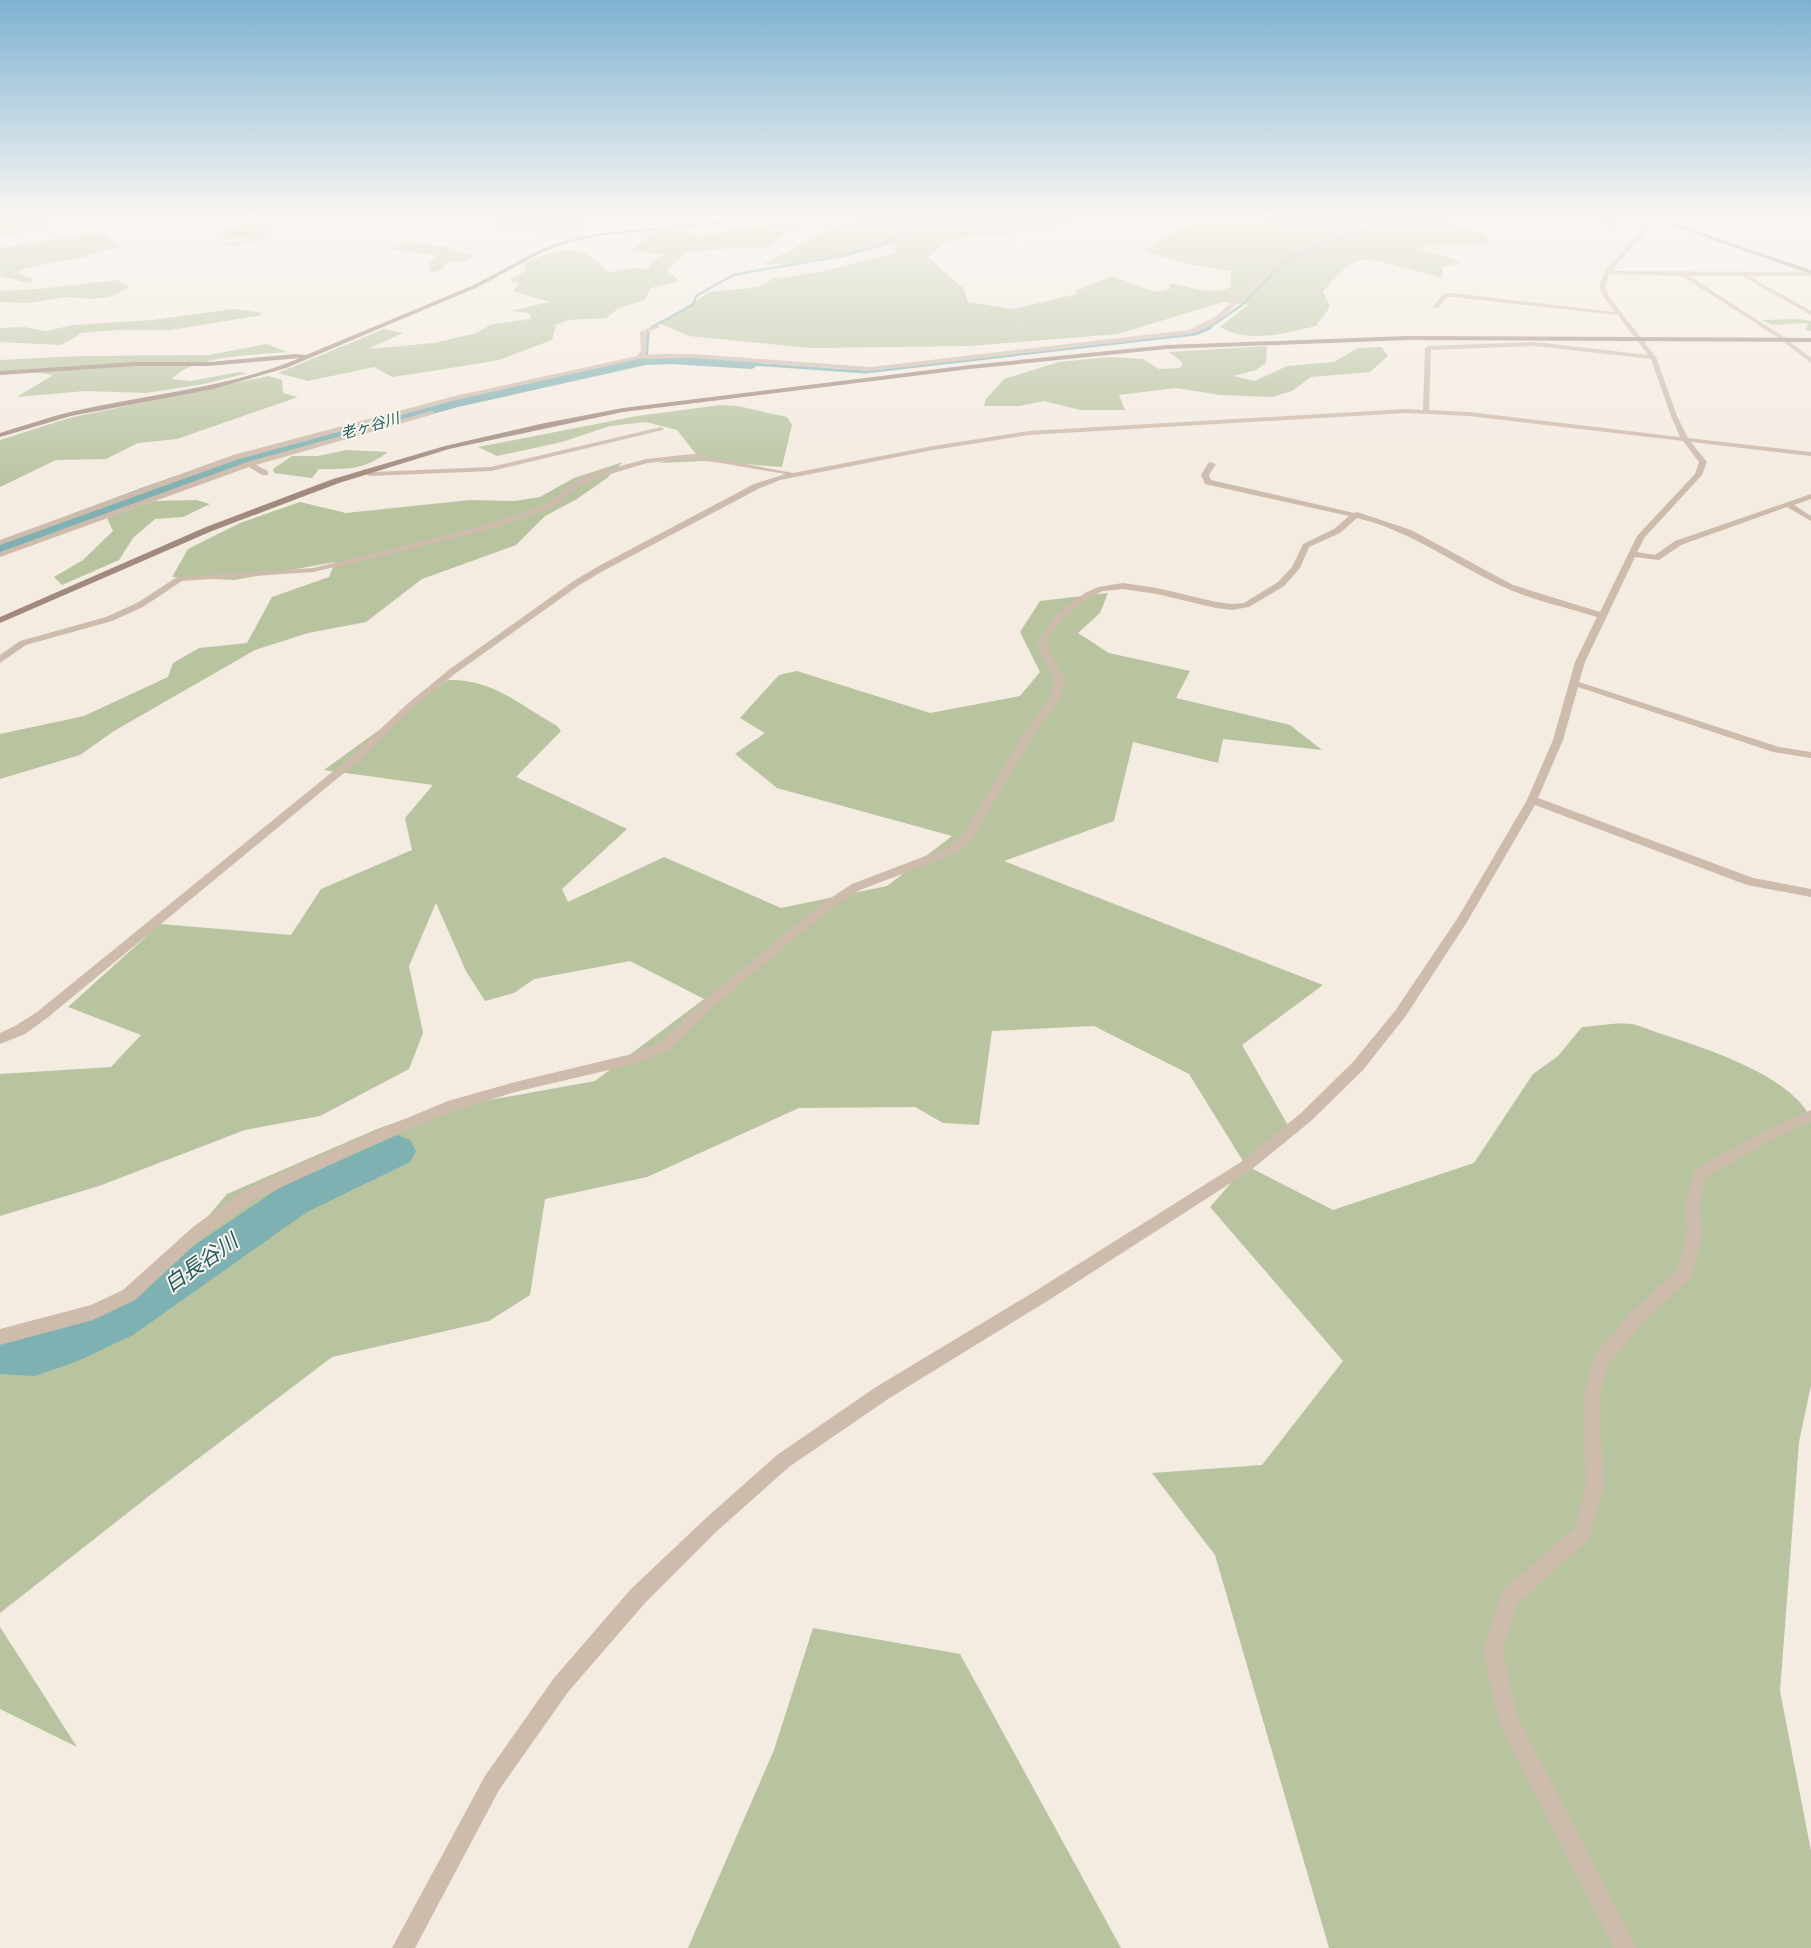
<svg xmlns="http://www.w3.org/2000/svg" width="1811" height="1948" viewBox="0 0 1811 1948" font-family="'DM Sans','Noto Sans JP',sans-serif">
<rect width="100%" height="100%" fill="#f4ebe1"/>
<g fill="#b8c4a0">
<path d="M9,216H56L52,225L0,238V217Z"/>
<path d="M391,216H604L590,220L581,229L572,230L497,224L481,220Z"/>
<path d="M856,216H1144L1155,220L1143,224L1105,219L1002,234L977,235L948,241L928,257L964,289L968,302L1013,309L1077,294L1075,291L1112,276L1155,292L1169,289L1170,283C1189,287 1213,296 1231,287V271L1187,264L1143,251L1184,226L1271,216H1457L1462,219L1452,223L1486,235L1489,244L1424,245L1419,248C1433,256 1447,253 1461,263L1442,267V278C1427,274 1374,257 1361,260C1345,264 1333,280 1323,292L1330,307L1316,326C1286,333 1248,344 1220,327L1248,305L1223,302L1118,334L969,346L811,348L689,336L659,323L710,292L758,287L772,279L820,272L894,253L897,243L828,260L762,265Z"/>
<path d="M1575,216H1618V228Z"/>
<path d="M246,220H271L259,228V236L222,239L224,231Z"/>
<path d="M798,224L804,226L788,231L766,249L744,247L686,253L667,271L680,281L650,288L645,300L619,308L606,318L568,320L556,325L552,340L499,360L420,373L392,377L374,367L308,381L278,373L384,329L403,333L368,349L434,343L476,333L492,324L531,319L529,313L511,311L549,302L513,291L519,284L509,280L527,270L523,265C540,254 564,247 584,252C592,255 602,267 609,272L632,268L648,269L654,260L664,254L632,251L634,247L657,230L673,228L700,236L750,225Z"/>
<path d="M101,234L120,247L84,257L26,268L16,273L35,280L28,283L0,276V244L10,246L78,235Z"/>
<path d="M405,242L449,247L450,249L476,256L463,262H448L441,270L430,273L429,262L438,257L428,254L389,249Z"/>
<path d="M118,280L129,287L113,296L94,299L65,297L29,303L0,302V291L39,289Z"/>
<path d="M233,309L263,313L258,316L170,330H118L82,333L61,345L0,342V328L24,327L46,331L73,325L153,320Z"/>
<path d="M1799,319L1811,321V331L1805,330L1808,325L1805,323L1773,325L1762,320Z"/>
<path d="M266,344L288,352C257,355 193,355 172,379L191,381L239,372L248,373L204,384L146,393L85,391L17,397L53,375L33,372L0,373V360L82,356L209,355Z"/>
<path d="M1267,346L1266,363L1256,370L1233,376L1255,381L1287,366L1334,362L1358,348L1381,347L1388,356L1370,372L1311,377L1292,391L1272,397L1220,395L1176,388L1119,395L1125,410H1080L1044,401L1019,406H984L986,399L1004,379L1059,362L1108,357L1143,359L1159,369L1180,368L1183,363L1169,352Z"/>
<path d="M268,376L282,380L283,393L298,397L177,439L138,443L106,459L56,460L0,487V440L69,418Z"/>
<path d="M720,405L738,406L787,417L792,425L782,467L704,461L657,463L696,454L677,430L646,422L610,426L562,442L497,456L478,447L637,416Z"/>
<path d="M347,450L388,452C363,470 350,469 319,469L312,478L274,473L273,469L292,456H318Z"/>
<path d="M623,462L607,478L577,499L545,516L516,545L422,579L366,622L308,633L255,650L114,731L80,755L0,779V734L84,716L168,677L173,663L199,648L247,643L272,597L329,577L335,562L234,580L172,577L188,549L240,523L300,502L346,513L470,500L514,501L540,497L574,478Z"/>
<path d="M196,500L210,504L183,517L155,519L133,538L119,560L62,585L54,577L83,560L113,531L107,518L155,501Z"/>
<path d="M1108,593L1100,613L1078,633L1109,653L1190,671L1176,698L1290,725L1322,750L1223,739L1218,763L1133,742L1114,821L1004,861L1323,985L1242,1045L1290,1129L1247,1166L1333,1210L1474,1163L1533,1074L1558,1056L1582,1027C1597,1026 1616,1022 1632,1024C1642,1026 1654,1032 1665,1035C1707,1049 1792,1076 1811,1119V1385L1799,1442L1780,1691L1811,1851V1948H1329L1215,1555L1152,1473L1262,1465L1343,1361L1210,1207L1246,1166L1189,1074L1094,1026L992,1031L979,1125L943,1123L915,1107L799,1108L647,1177L545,1199L530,1295L489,1321L332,1357L158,1489L0,1613V1359L149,1286L227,1194L377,1129L428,1111L595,1081L704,999L630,961L534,979L514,993L485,1001L466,971L436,903L409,966L423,1033L409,1069L320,1116L245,1130L99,1186L0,1216V1074L111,1067L141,1035L68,1007L160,924L291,935L321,889L412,850L405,818L433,785L324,770L448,680C494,679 519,705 557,726L561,731L516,777L627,829L562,889L568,902L664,857L781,908L887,886L952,836L777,788L735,754L765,733L740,718L779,675L797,671L930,713L1020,696L1040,672L1020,632L1040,601Z"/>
<path d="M0,1627L77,1747L0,1709Z"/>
<path d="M813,1628L960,1654L1121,1948H688L774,1750Z"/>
</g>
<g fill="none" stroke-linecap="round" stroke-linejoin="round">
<g stroke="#7fb0b2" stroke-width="2.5">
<path d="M652,327L693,305L696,296L733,275L846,255L886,244L896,235L923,231"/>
<path d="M1207,329L1242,305L1280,266L1292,256L1399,216"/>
</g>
<g stroke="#7fb0b2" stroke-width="3">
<path d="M646,360L648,333"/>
<path d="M752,364L865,372L1195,334L1210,328"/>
</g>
<g fill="#7fb0b2" fill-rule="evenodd">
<path d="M671,354L752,359L760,364L752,369L671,364L646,365L458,407L261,462L218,475L0,554V541C69,516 137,488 206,466C351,421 499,388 646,355Z"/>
<path d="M397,1135L410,1140L416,1151L410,1162L307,1212L133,1335L78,1361L35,1376L0,1374V1332L35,1334L58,1328L103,1307L279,1188Z"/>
</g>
<g fill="#cdbbac" fill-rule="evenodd">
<path d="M176,216L408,225L497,226L586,237L584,238L497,228L408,227L276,222L264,229L266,235C255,244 232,249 219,243L243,241L261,235L259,229L270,221Z"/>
<path d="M1187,216H1195L1183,220L1181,219Z"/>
<path d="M1390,216H1397L1291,256L1219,320L1206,328L1189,334L871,371L694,358L639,359L456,400L239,459L0,545V540L233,455L455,396L637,356L641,351L640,332L658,324L660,327L646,333L647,351L644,355L694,354L871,367L1188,330L1215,317L1287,254Z"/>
<path d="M1653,216L1811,217V219H1656L1612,271L1811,272V276H1749L1811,311V315L1742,276H1689L1784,337L1811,358V363L1780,339L1682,276L1609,274L1605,287L1610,298L1656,357L1677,416L1688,438L1811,452V456L1691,442L1707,462L1702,475L1645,537L1637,552L1655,555L1675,541L1811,494V499L1794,505L1811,516V521L1787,507L1681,545L1659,560L1635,557L1585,662L1579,682L1779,747L1811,752V758L1773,752L1578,687L1563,740L1538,798L1753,878L1811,889V897L1747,885L1535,805L1467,922L1405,1017L1363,1070L1311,1121L1251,1170L1049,1300L888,1399L789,1467L717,1531L645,1603L568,1692L499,1790L415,1948H392L485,1776L554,1678L631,1589L705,1519L777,1455L876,1387L1037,1290L1241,1162L1301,1113L1353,1062L1395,1011L1459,916L1527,800L1553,740L1575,662L1597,617C1569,608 1532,600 1506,588C1455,565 1412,531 1357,518L1340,533L1309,547L1300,568L1284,586L1249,607L1232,610L1216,608L1157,594L1123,589L1103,591L1091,597L1064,617L1047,639V647L1065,681L1061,697L1035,733L973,837L957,853L860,890L828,911L716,1004L669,1051L630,1065L515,1092L451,1112L367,1147L256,1199L203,1237L135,1300L93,1320L0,1345V1329L91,1305L123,1290L193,1227L246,1189L357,1139L448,1101L515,1082L628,1055L659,1043L706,998L820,905L852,884L949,847L965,832L1025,732L1051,697L1055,681L1037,647L1039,639L1058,613L1085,593L1098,587L1123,583L1157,588L1216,602L1232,604L1244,603L1278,582L1292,567L1303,544L1334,529L1349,516L1205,484L1201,475L1209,462L1216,464L1209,475L1211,480L1354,513L1357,512L1411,530L1513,585L1600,612L1637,536L1695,474L1699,462L1683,441L1469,416L1406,413L1029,435L933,450L780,480L760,488L603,571L578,586L456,673L412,709L361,759L47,1018L25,1034L0,1044V1033L15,1026L37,1012L353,755L406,705L450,669L572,582L597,567L754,484L785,474L692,458L647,463L594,479L573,491L555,506L537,514L501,526L371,559L313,572L182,581L143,607L112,621L26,645L0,663V655L20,641L106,617L137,603L177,577L313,568L367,555L495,522L531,510L549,502L567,487L588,475L646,459L692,454L793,473L933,446L1029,431L1406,409L1423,410L1425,348L1428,346L1535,342L1648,355L1618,315L1452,297H1447L1438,308L1433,307L1443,294L1452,293L1615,312L1604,298L1599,287L1605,271ZM1535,346L1651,359L1671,416L1680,437L1469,412L1429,410L1431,350Z"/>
<path d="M432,411L434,412V414L256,465L268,471V475H262L249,467L0,557V552L247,462Z"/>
<path d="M661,427L664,429L663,430L491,471L370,476L361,471L365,469L371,472L491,467Z"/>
<path d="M1811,1110V1122L1770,1141L1706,1177L1699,1206L1703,1233L1691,1278L1643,1322L1608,1365L1599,1398L1604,1486L1589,1539L1517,1604L1503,1651L1517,1716L1637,1948H1614L1500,1726L1483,1651L1502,1591L1575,1528L1586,1486L1583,1398L1593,1361L1595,1355L1631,1312L1678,1269L1687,1233L1685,1206L1695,1169L1760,1133Z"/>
</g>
<g fill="#a18a7d" fill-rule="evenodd">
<path d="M743,216H752L722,223L595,236L570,242L543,252L478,287L286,368L213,389L71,416L0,437V433C23,426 46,418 70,412C146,394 226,389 300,358L209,366H135L0,375V371L135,362H209L295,354L306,355L474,285L539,250L567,240L595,234L722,221Z"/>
<path d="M1645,216H1652L1811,270V274Z"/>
<path d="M1407,336L1811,338V342L1407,340L1167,349L970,369L623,412L449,449L339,483L212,531L0,623V617L206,527L333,479L445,446L540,424L623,408L970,365L1167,345Z"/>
</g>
</g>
<linearGradient id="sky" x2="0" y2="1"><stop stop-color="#7eb2d2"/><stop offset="0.44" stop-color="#faf6f2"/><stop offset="1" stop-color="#faf6f2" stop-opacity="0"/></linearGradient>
<rect width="1811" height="489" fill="url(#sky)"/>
<g text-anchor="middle" stroke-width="4" stroke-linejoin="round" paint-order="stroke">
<g font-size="15" font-style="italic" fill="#1f5a5e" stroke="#fbf5ee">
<text transform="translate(370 426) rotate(-16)" y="5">老ヶ谷川</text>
</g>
<g font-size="21" font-style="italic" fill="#1f5a5e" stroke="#fbf5ee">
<text transform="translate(201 1263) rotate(-35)" y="7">白長谷川</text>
</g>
</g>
</svg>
